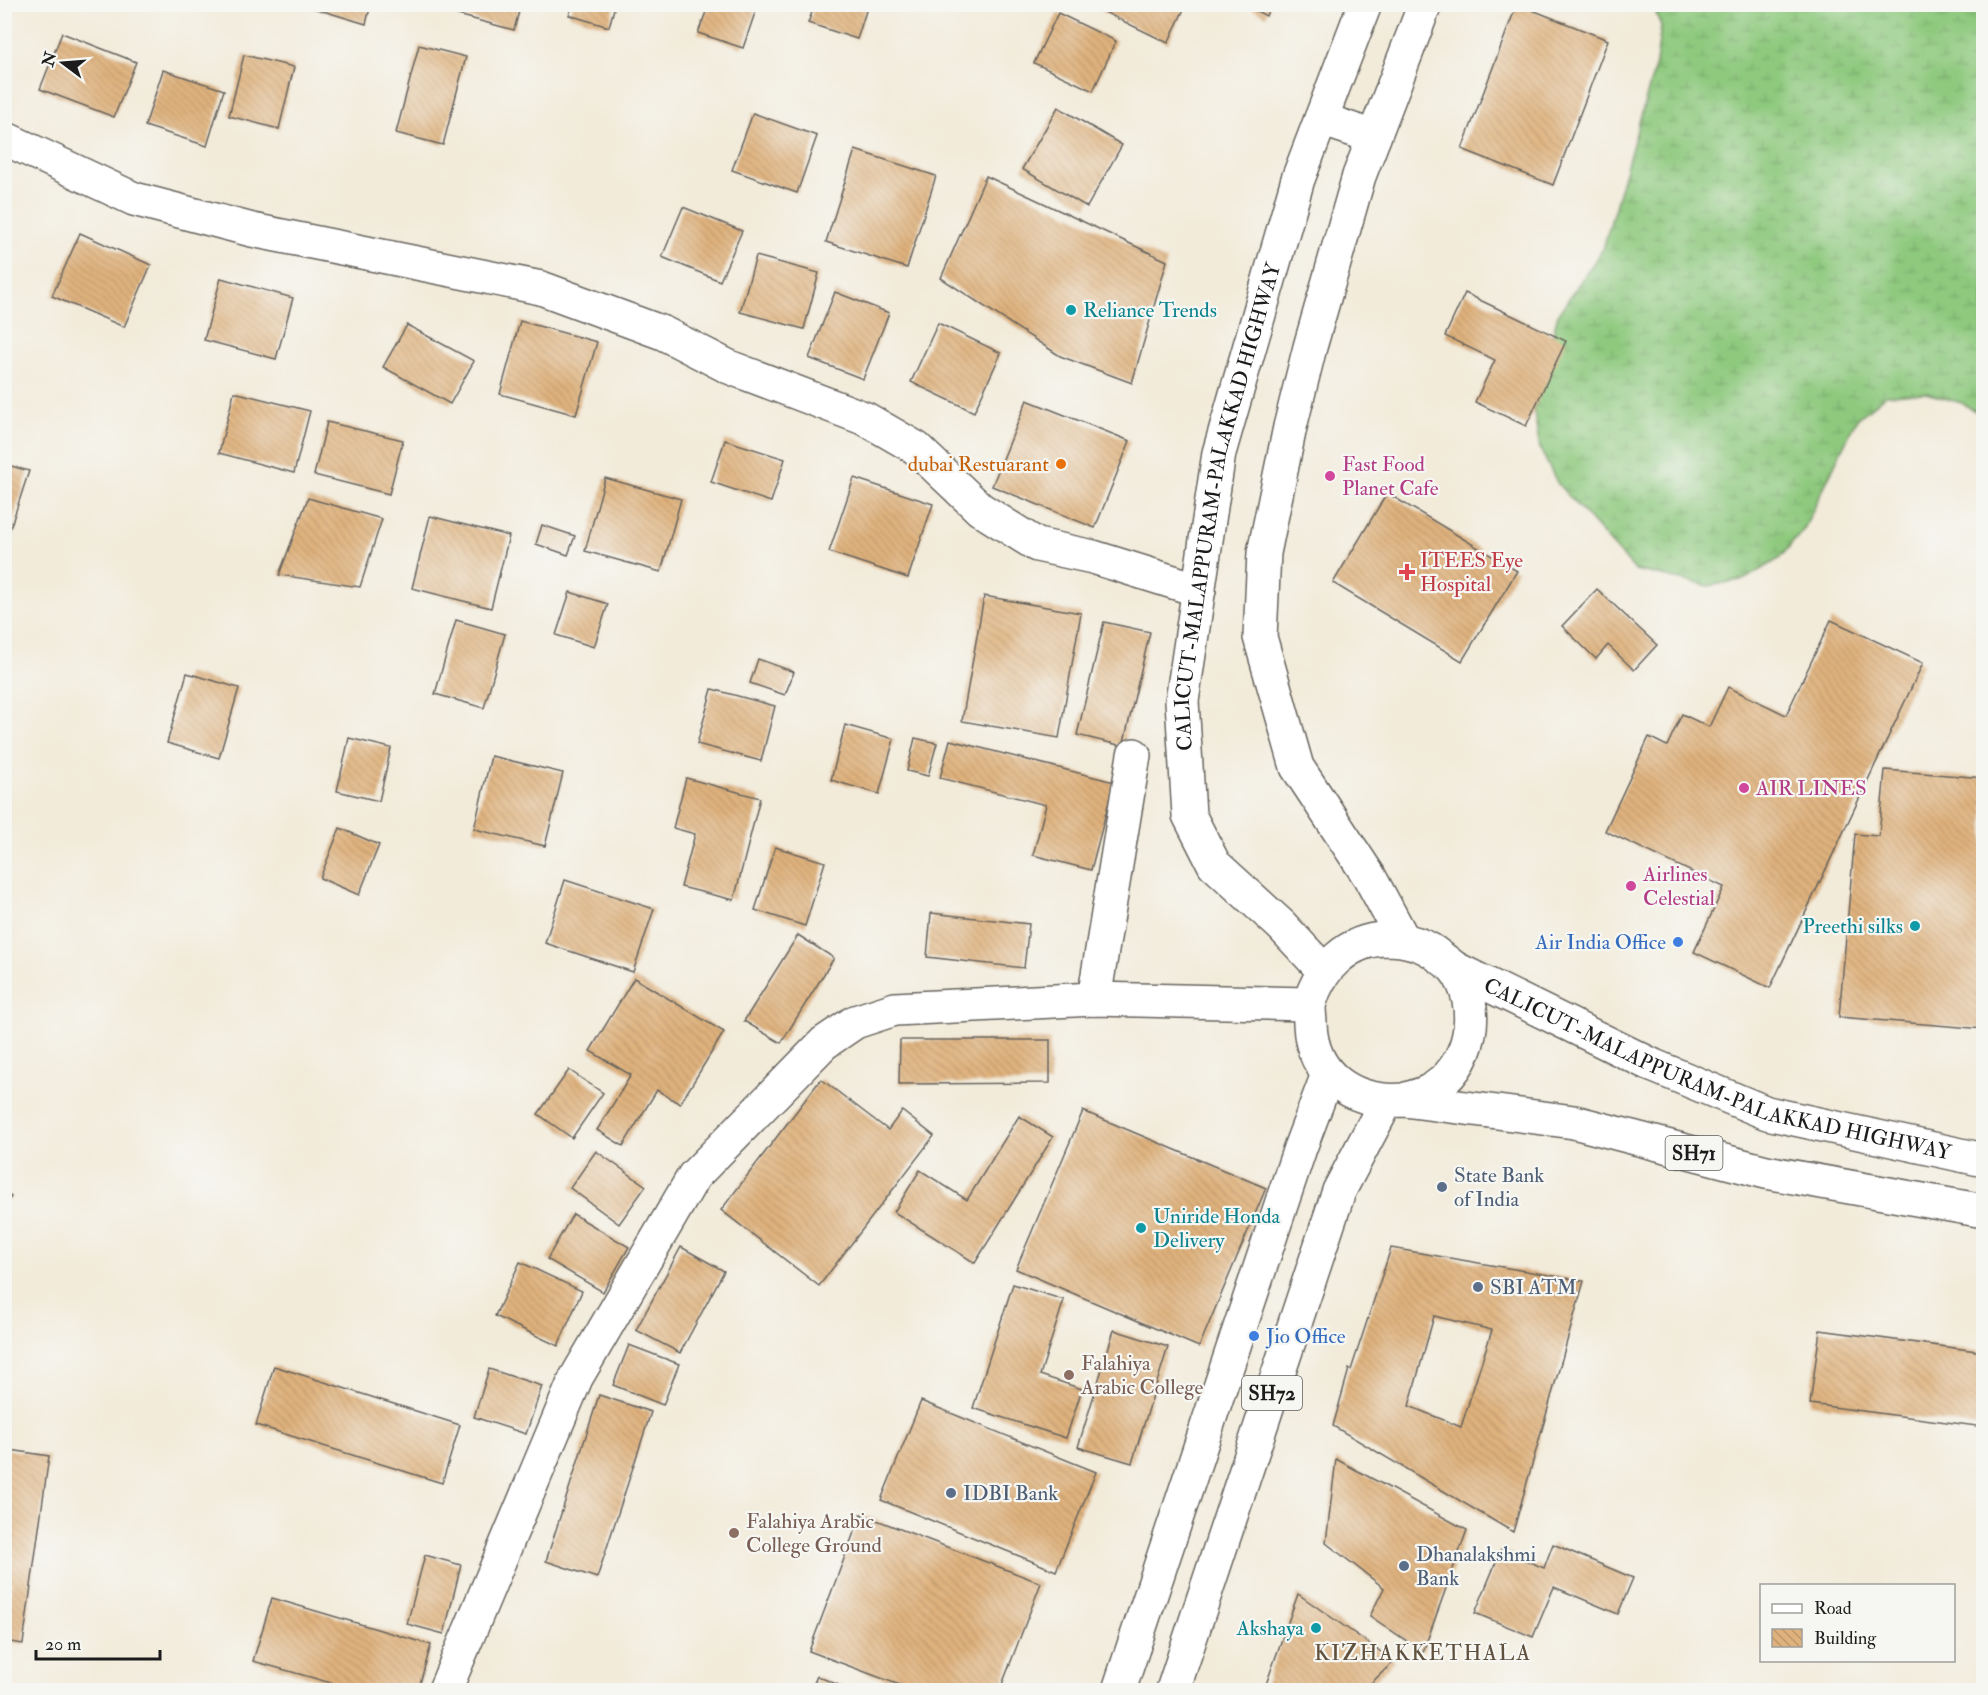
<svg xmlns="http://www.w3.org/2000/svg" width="1988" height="1695" viewBox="0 0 1988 1695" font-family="'IM FELL Double Pica',serif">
<defs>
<pattern id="wetland-marsh" width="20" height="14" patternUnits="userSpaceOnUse" patternTransform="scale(1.5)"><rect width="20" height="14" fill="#8ec97e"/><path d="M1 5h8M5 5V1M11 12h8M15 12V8" fill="none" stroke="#7aac6c"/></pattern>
<pattern id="building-back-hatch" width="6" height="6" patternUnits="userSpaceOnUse" patternTransform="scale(1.5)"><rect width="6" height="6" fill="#dfb27d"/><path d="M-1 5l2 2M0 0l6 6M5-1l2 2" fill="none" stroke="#bf986b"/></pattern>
</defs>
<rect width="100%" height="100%" fill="#f6f6f2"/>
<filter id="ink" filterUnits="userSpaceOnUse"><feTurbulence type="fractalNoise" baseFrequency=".0167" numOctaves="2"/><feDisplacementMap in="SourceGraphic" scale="12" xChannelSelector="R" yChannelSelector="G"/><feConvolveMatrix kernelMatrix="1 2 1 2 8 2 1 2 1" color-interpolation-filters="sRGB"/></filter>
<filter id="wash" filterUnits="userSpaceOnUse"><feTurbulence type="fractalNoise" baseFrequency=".008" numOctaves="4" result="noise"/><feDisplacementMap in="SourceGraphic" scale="24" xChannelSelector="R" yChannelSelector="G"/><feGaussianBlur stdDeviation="1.35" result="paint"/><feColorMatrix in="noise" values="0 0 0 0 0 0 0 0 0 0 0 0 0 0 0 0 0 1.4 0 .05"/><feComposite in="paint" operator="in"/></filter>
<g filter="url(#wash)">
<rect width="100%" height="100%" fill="#f2ebda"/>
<path fill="url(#wetland-marsh)" stroke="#55724d" stroke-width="1.5" d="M1653,5H1983V416L1962,403L1926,393L1886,395L1856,420L1804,529L1779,559L1745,579L1709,586L1635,570L1558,484L1540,449L1534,411L1558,314L1603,249L1656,63L1661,26Z"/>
<g id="blocks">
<g fill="url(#building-back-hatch)" fill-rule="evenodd">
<path d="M300,4H371L366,24Z"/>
<path d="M417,4H521L514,30Z"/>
<path d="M709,4H758L743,48L698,33Z"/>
<path d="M815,4H858L867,8L857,39L808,23Z"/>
<path d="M1243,4H1271L1266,16Z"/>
<path d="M1517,4L1608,40L1553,185L1462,149Z"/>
<path d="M573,5H615L609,27L569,15Z"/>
<path d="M1103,5H1186L1168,43L1100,10Z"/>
<path d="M1058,13L1116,41L1093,91L1034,63Z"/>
<path d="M62,33L136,62L114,117L40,89Z"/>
<path d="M419,45L466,57L443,145L396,133Z"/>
<path d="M244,55L294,67L279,129L229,116Z"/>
<path d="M163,70L224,90L207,146L145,126Z"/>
<path d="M1058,107L1122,145L1087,207L1022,169Z"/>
<path d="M753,113L817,136L797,193L732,170Z"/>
<path d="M855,150L936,176L907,268L826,242Z"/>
<path d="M986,176L1167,261L1132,383L1060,356L941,278Z"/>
<path d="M683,207L742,231L720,281L662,257Z"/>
<path d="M80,233L151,265L124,327L52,296Z"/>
<path d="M756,256L819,273L804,329L740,312Z"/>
<path d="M221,278L293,298L276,359L204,340Z"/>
<path d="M835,292L889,313L863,379L809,358Z"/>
<path d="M1465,293L1566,341L1526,426L1475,402L1495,360L1445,336Z"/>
<path d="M520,321L597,342L576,415L500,394Z"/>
<path d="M938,323L1001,353L974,412L911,382Z"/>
<path d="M407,325L474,361L450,404L383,367Z"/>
<path d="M234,392L310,411L294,473L219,453Z"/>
<path d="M1027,400L1130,441L1095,528L992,486Z"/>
<path d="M327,422L403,440L389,494L314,475Z"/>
<path d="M725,440L785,459L771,502L711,482Z"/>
<path d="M4,464L29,471L7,538L4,537Z"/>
<path d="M605,478L681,499L661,572L585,551Z"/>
<path d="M854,478L933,504L908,578L829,552Z"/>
<path d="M1387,493L1517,571L1462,661L1333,583Z"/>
<path d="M308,498L382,519L360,587L279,575Z"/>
<path d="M430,516L509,536L491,608L412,588Z"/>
<path d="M542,525L575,536L568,555L536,544Z"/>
<path d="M1597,589L1657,645L1634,670L1608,645L1596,659L1562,626Z"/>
<path d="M570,592L608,604L594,647L556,635Z"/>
<path d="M984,596L1081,613L1059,738L962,721Z"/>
<path d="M456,620L505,634L484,708L435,694Z"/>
<path d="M1831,620L1923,663L1770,988L1694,952L1724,887L1605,831L1649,737L1667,746L1682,714L1709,727L1728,687L1786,715Z"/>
<path d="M1104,622L1150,632L1123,746L1077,735Z"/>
<path d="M758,659L794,672L785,695L750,683Z"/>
<path d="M187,673L239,688L219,758L167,743Z"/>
<path d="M712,689L775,706L761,761L697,744Z"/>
<path d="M845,725L894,739L879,794L831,780Z"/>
<path d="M349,738L391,748L379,801L337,791Z"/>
<path d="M915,738L937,743L928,776L907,771Z"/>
<path d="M950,740L1114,782L1091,870L1033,855L1046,805L940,778Z"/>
<path d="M491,756L563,773L545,846L474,829Z"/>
<path d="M1885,770L1984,778V1029L1839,1017L1855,834L1879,836Z"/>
<path d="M686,778L760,798L734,900L681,887L695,834L673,828Z"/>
<path d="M340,828L379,845L359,895L320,878Z"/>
<path d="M775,847L825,862L805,926L755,910Z"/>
<path d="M565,880L654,909L633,972L545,943Z"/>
<path d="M931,913L1029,924L1024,968L927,957Z"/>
<path d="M798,935L834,958L781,1043L744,1021Z"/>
<path d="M634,978L724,1032L680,1104L657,1090L623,1146L597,1130L631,1075L590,1051Z"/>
<path d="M900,1040H1050V1083L899,1084Z"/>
<path d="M569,1070L603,1093L572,1138L538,1114Z"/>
<path d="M821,1079L888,1130L902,1111L934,1136L819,1286L721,1210Z"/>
<path d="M1083,1111L1266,1188L1199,1347L1016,1269Z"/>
<path d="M1019,1116L1053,1137L975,1263L894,1212L920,1170L967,1200Z"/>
<path d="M596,1151L646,1186L619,1224L570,1188Z"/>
<path d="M4,1191L11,1197L4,1205Z"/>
<path d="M573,1214L629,1247L603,1292L547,1259Z"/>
<path d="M681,1247L724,1271L680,1353L636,1330Z"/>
<path d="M1391,1248L1584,1281L1513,1532L1333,1426L1349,1369L1351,1370ZM1434,1316L1492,1330L1461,1427L1409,1406Z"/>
<path d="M520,1262L582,1291L558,1346L495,1316Z"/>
<path d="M1013,1284L1064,1300L1040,1375L1082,1389L1066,1438L973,1408Z"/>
<path d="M1114,1330L1168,1347L1132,1463L1078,1447Z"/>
<path d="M1820,1330L1984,1352V1427L1810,1404Z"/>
<path d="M629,1345L679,1364L663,1405L613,1385Z"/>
<path d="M274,1366L460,1425L442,1483L256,1425Z"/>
<path d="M489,1369L542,1386L526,1434L474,1417Z"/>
<path d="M599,1395L651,1412L597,1578L546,1561Z"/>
<path d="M921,1401L1096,1472L1056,1571L881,1500Z"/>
<path d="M4,1449L49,1456L23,1644L4,1641V1625L11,1583L4,1582Z"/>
<path d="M1336,1459L1467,1530L1423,1652L1370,1616L1384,1588L1326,1543Z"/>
<path d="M861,1514L1041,1583L1000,1690H913L809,1651Z"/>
<path d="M1553,1544L1633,1578L1618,1614L1554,1587L1533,1637L1475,1613L1501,1550L1544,1568Z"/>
<path d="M425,1555L461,1565L444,1634L407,1624Z"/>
<path d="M1298,1594L1394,1661L1364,1690H1264Z"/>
<path d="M272,1598L431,1645L418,1690H356L253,1661Z"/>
<path d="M817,1676L850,1690H811Z"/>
</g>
</g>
</g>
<g filter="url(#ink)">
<use href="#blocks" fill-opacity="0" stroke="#67645e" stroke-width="1.5"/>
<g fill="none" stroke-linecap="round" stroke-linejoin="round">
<defs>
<g id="minor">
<path d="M4,138L134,199L252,230L541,288L663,333L729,367L866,419L916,448L980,509L1037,545L1093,557L1199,590"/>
<path d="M1094,999L1134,755"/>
<path d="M445,1690L576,1378L694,1176L824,1043L855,1022L895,1009L1094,999L1309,1004"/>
</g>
<g id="major">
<path d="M1119,1690L1300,1148L1328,1074"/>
<path d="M1173,1690L1339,1191L1386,1102"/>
</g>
<g id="highway">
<path d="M1321,119L1374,137"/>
<path d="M1403,939L1369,876L1297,767L1260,637L1264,553L1290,427L1310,347L1359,176L1425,4"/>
<path id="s1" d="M1454,968L1654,1066L1767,1113L1984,1160"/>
<path id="s2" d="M1324,971L1281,925L1214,864L1189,815L1182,701L1219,453L1298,179L1365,4"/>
<path d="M1404,1100C1412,1097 1422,1095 1429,1091C1472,1068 1484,1006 1454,968C1450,964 1444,960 1440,957C1424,943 1405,939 1385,939C1348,940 1320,968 1310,1002C1308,1008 1310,1017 1310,1024C1312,1077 1354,1104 1404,1100L1574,1122L1766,1172L1984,1211"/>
</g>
</defs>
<use href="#minor" stroke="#67645e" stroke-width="36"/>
<use href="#major" stroke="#67645e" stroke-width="36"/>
<use href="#highway" stroke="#67645e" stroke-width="36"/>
<use href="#minor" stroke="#fff" stroke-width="33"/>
<use href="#major" stroke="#fff" stroke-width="33"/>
<use href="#highway" stroke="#fff" stroke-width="33"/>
</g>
</g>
<g fill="#0f9aa8" stroke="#f6f6f2" stroke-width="2">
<circle cx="1071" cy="310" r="6"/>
<circle cx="1915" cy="926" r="6"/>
<circle cx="1141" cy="1228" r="6"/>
<circle cx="1316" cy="1628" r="6"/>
</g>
<circle fill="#e8710a" stroke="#f6f6f2" stroke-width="2" cx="1061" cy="464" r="6"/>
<g fill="#d1479c" stroke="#f6f6f2" stroke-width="2">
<circle cx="1330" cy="476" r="6"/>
<circle cx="1744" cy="788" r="6"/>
<circle cx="1631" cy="886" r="6"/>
</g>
<path fill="#e0444e" stroke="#f6f6f2" stroke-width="2" d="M1404 563h6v6h6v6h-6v6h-6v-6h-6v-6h6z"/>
<g fill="#3f7fe0" stroke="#f6f6f2" stroke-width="2">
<circle cx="1678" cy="942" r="6"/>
<circle cx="1254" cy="1336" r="6"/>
</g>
<g fill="#5c6f8a" stroke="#f6f6f2" stroke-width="2">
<circle cx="1442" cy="1187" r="6"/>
<circle cx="1478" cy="1287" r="6"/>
<circle cx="951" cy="1493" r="6"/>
<circle cx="1404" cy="1566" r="6"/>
</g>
<g fill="#8d6e63" stroke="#f6f6f2" stroke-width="2">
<circle cx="1069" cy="1375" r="6"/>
<circle cx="734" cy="1533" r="6"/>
</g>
<g text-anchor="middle" stroke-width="4.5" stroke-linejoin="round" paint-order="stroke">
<g fill="#f6f6f2" stroke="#5d5d5c" stroke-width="1.5">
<rect x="1665.5" y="1136" width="57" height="34" rx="4.5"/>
<rect x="1242" y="1376" width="60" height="34" rx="4.5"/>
</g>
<g font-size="20" font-weight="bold" fill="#1c1c1c">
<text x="1694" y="1160">SH71</text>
<text x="1272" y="1400">SH72</text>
</g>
<g font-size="21" fill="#0d838f" stroke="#f6f6f2" text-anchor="start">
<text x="1083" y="317">Reliance Trends</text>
<text x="1903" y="933" text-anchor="end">Preethi silks</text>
<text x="1153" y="1223">Uniride Honda<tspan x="1153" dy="24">Delivery</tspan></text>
<text x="1304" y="1635" text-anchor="end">Akshaya</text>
</g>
<g font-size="21" fill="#c56008" stroke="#f6f6f2" text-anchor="end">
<text x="1049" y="471">dubai Restuarant</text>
</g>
<g font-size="21" fill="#b23c85" stroke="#f6f6f2" text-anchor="start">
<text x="1342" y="471">Fast Food<tspan x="1342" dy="24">Planet Cafe</tspan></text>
<text x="1756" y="795">AIR LINES</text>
<text x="1643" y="881">Airlines<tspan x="1643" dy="24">Celestial</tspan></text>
</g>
<g font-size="21" fill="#1c1c1c" stroke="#f6f6f2">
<text dy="7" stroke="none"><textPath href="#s2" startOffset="522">CALICUT-MALAPPURAM-PALAKKAD HIGHWAY</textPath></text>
<text dy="7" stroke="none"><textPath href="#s1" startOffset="284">CALICUT-MALAPPURAM-PALAKKAD HIGHWAY</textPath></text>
</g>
<g font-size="21" fill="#be3a42" stroke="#f6f6f2" text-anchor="start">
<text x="1420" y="567">ITEES Eye<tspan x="1420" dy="24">Hospital</tspan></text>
</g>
<g font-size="21" fill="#366cbe" stroke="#f6f6f2" text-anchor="end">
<text x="1666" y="949">Air India Office</text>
<text x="1266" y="1343" text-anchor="start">Jio Office</text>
</g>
<g font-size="21" fill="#4e5e75" stroke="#f6f6f2" text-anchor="start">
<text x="1454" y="1182">State Bank<tspan x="1454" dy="24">of India</tspan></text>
<text x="1490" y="1294">SBI ATM</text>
<text x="963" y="1500">IDBI Bank</text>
<text x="1416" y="1561">Dhanalakshmi<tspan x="1416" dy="24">Bank</tspan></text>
</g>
<g font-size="21" fill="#785e54" stroke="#f6f6f2" text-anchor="start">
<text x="1081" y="1370">Falahiya<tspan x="1081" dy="24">Arabic College</tspan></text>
<text x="746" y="1528">Falahiya Arabic<tspan x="746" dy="24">College Ground</tspan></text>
</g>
<g font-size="22" letter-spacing="1.5" fill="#60503e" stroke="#f6f6f2">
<text x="1423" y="1660">KIZHAKKETHALA</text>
</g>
</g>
<rect width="1988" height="1695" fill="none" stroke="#f6f6f2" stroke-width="24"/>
<rect x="1760" y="1584" width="195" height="78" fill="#f6f6f2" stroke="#9f9f9c" stroke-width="1.5"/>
<rect x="1772" y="1604" width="30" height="9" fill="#ffffff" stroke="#9f9f9c" stroke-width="1.5"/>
<text x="1814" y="1614" font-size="18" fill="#1c1c1c">Road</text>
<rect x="1772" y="1629" width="30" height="18" fill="url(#building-back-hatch)" stroke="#9f9f9c" stroke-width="1.5"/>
<text x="1814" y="1644" font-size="18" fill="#1c1c1c">Building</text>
<g transform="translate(63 63) rotate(286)" stroke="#f6f6f2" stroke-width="4.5" paint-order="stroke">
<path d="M0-4.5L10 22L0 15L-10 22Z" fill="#1c1c1c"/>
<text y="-9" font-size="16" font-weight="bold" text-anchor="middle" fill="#1c1c1c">N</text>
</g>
<path d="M36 1650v9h124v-9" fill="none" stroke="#1c1c1c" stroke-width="3"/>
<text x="45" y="1650" font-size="18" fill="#1c1c1c" stroke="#f6f6f2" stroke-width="4.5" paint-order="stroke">20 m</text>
</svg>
